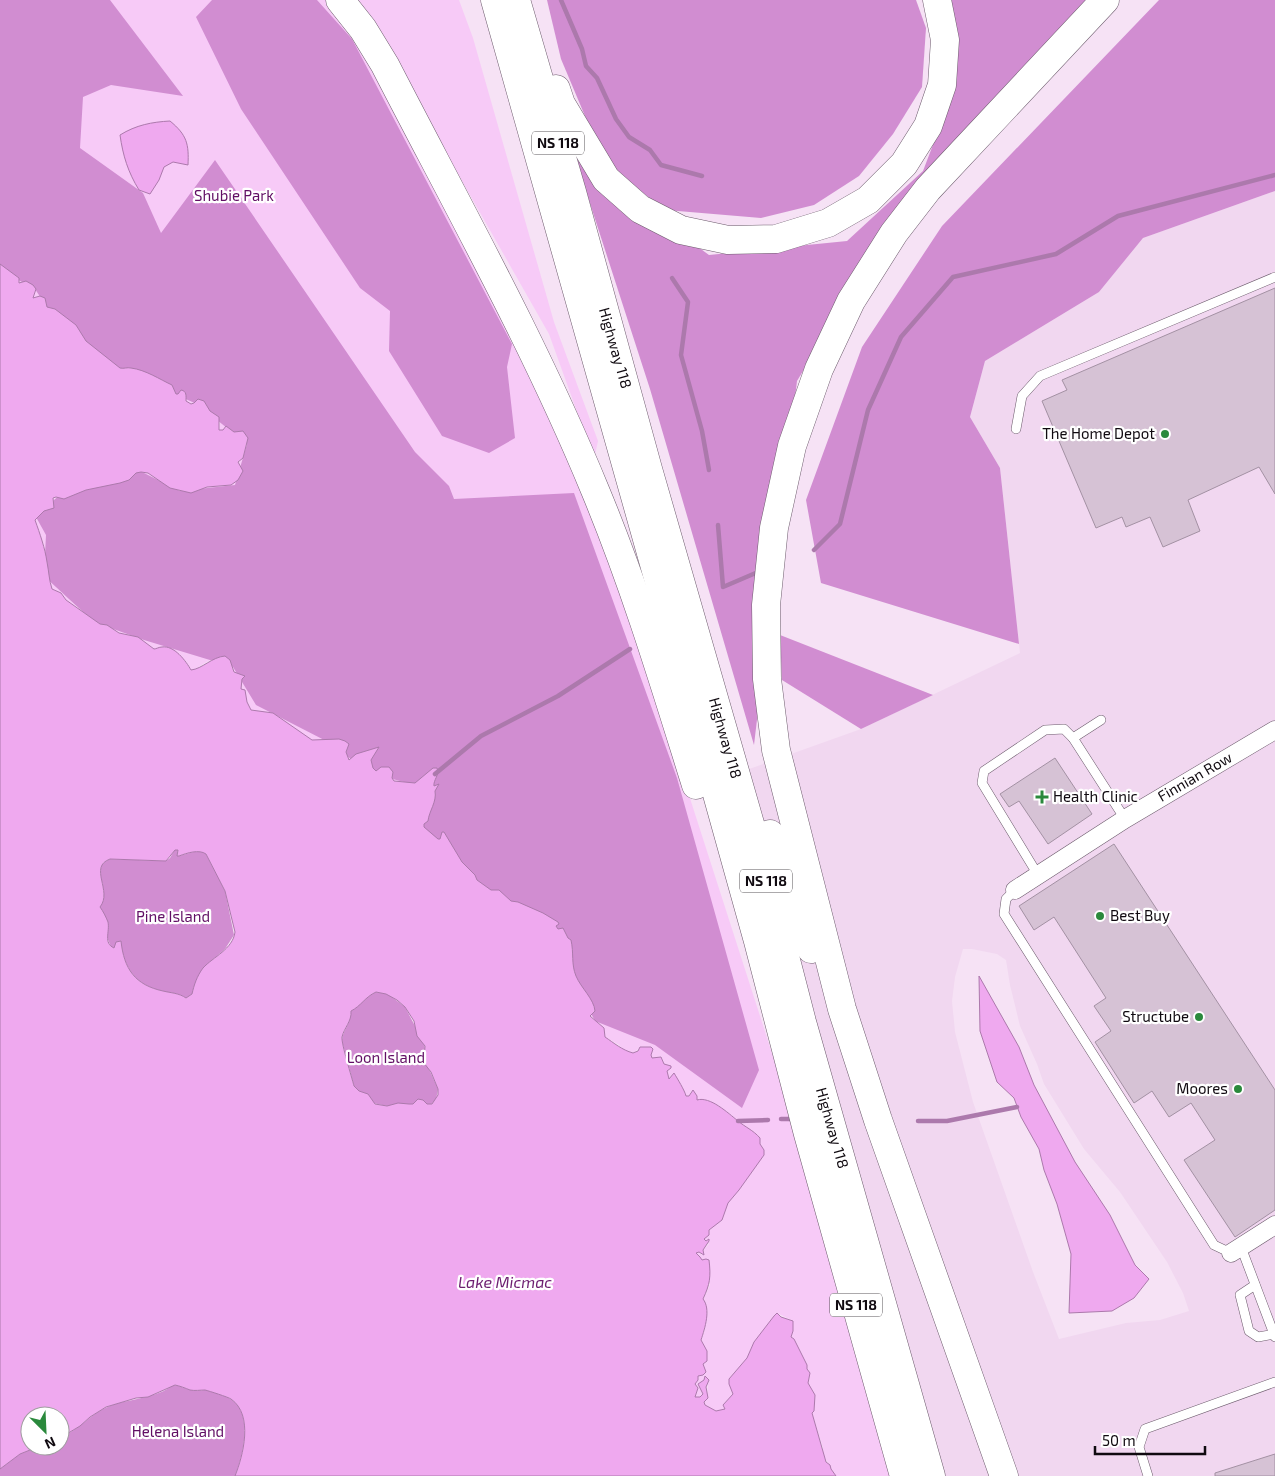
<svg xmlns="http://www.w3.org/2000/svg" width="1275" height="1476" viewBox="0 0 1275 1476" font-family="'Exo 2',sans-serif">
<rect width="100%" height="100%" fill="#f6e2f5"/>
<path fill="#f1d7f0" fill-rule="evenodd" d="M1275,191V1476H913L721,779L861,729L1020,653L1000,468L970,417L985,361L1099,292L1143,238ZM963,949H972L997,954L1006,960L1010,985L1020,1026L1037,1064L1044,1084L1084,1149L1120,1192L1167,1262L1183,1293L1189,1311L1160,1320L1126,1323L1059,1339L1033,1272L973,1102L955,1032L952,1001L955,977Z"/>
<g fill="#f7caf7">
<path d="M0,0H339L567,416L871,1361L907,1476H836L831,1469L823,1454V1448L812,1413L814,1411L815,1395L808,1383C808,1381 810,1378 809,1376C809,1368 796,1341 791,1337L793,1331V1321L777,1313L774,1316L754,1342L747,1358L729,1379L733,1394L723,1405L725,1409L716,1411L705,1405C704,1400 706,1399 707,1394C708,1389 707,1386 709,1380L705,1377L700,1388L703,1394L696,1399L695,1397L698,1388L695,1384L707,1351L701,1340L705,1330L703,1300L710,1285L703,1261L696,1253L699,1252L702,1255L703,1250L709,1244L704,1239L709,1230L722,1220L728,1203L739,1190L764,1155L760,1144V1138C753,1130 745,1127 738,1121C724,1110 715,1100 696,1100L691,1091L690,1094L686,1097C685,1091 677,1079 674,1073L669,1079L662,1058H652L646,1048L641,1047L633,1053L624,1051L619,1045L605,1037L604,1028L590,1015L592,1013L404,782L394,781L392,778L349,760L346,752L331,740H312L270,712H259L251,710L241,689L243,674L234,672L232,663C227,662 220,659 215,659C206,660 199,669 191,670L185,660L154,649L138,637L132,635L119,633L66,600L61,593L52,590L49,581L44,545L35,520L36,518L54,506L53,499L113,484L141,472L148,473L163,484L191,493L207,487L231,485C236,469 241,457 248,442L223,430H219L220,420L198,399L194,403H188L40,296L32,298L0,264Z"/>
<path d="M359,0H459L473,38L554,322L598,441L594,459L549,334Z"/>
</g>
<g fill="#d18dd1">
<path d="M0,0H110L183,96L111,85L83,97L80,148L143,193L161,233L215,160L415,452L449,486L454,499L574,493L677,778L759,1070L742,1108L655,1045L595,1021L549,934L430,878L411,784L367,772L332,744L256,705L233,667L144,640L94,622L44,576L46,535L36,517L69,486L87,490L138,470L180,491L235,485L247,444L197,404L113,367L56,321L35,289L0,270Z"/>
<path d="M212,0H317L352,39L512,344L507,367L515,438L489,453L442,436L389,351L390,311L360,288L241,109L196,17Z"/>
<path d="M547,0H916L926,28L922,87L893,134L859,176L814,205L761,218L666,210L620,176L593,135L561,59Z"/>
<path d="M944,0H1092L898,213L797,381L754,745L650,389L575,157L709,255L847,241L923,171L939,129Z"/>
<path d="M1159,0H1275V191L1143,238L1099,292L985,361L970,417L1000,468L1019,644L821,583L806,500L862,347L942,226Z"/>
<path d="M780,635L933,695L861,729L782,680Z"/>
<path d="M175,849L178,850L177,856H179L193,852H204L206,854L225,891L234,935L225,949L203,968L195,984L192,994L186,998C179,993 171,993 163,991C135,985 125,969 120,941L114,948L111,947L107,937L108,925L100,907C113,890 88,868 110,859L166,861L170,858Z"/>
<path d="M376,992L388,994L405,1007L424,1043L425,1049L424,1058L438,1089L436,1100L430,1105L413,1104L387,1106L373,1103C369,1093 360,1094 354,1086L342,1041C342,1031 352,1022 351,1011C360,1005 366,997 376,992Z"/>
<path d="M173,1385C180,1385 185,1389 191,1390C196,1391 202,1390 207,1390C212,1391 228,1397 232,1400C253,1415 243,1456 235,1476H0V1469L20,1454L38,1447L60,1446V1438C79,1430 91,1413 110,1406C128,1399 158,1398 173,1385Z"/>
</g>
<g fill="#efa9ef" stroke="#ac79ac" fill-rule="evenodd">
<path d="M170,121C187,135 189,144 188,165L173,162L164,167L159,180L150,194L139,190C128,172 123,156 120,135C136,125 152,122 170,121Z"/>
<path d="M0,264L19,278V283L26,281L33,285L36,289L33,298L40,296L45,298L47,307L55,309L76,325L86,341L120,368C124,369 127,367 131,368C146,370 159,379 172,385L176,394H178L181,390C187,391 186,396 186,401L191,404L194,403L198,399L204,401L210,411L219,417V430H223L226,426L234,432L243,431L248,438L243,458L238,462L243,471L238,480L231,485L207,487L191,493L170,488L148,473L141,472L136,473L129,480L120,483L86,490L64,499L56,497L53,498L54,508L44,511L35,520C40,534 45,548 47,562C49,572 49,580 52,589L61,593L66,600L100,624L107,625L119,633L138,637L154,649C156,649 159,647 162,647C174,645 186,661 191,670C202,669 212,657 225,656L230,660L234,672L245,676L242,679L241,689L245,690L247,702L251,710L273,713L312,740L339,739L345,741L349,744L346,752L349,760L356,754L379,747L371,760L373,768L376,771L381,767H389L393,772L392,778L394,781L415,783L433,768H437C440,775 433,780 434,786L439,784L435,791C437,802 429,811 428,821L424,824V827L438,839H440L442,832H444L462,862L475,875L477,880L491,890H499L511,901L518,902L543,913L558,922L559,924L556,926L558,929L563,928L568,938L571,940C574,953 571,964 576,976C581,988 594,999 595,1011L590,1016L604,1028L605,1037C614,1043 622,1050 633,1053L638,1051L640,1047H651L653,1049L651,1055L652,1058L661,1057L664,1064L671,1066V1068L667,1071L669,1079L674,1073C677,1078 685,1091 686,1096H689L693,1090L697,1096V1100C710,1096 728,1113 738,1121C745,1127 753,1130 760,1138V1144L764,1150V1155L739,1190L728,1203L722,1220L709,1230V1235L704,1239L706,1241L709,1239V1241L703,1250L704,1255L699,1252L696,1253L700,1257L702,1260L706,1259L709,1260C711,1277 710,1284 703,1299C711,1309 705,1328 701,1340L707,1351V1361L703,1364L706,1372L703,1375L698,1376V1380L695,1384L698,1388L695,1397H700L703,1394L698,1384L704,1380L705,1376L709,1380L706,1387L708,1398L704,1402L705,1405L716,1411L725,1409L723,1405L733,1394L729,1384V1379L747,1358L754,1342L774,1316L777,1313L781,1317L793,1321V1331L791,1337L794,1339L807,1365V1369L810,1373L808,1383L815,1395L814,1411L812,1413L826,1462L830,1465L831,1469L836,1476H235C243,1456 254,1415 231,1399C228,1397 209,1391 205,1390C200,1390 195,1391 190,1390C185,1388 180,1386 175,1385L148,1397L136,1398L106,1407L90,1417L80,1426L60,1438V1416H30V1446H40L20,1454L0,1469ZM175,850H178L177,856H179C187,853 199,849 206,854L225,891L235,932C233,949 213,957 203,968C197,976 194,985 192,994L186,998C179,993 171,993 163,991C135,985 124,969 121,941L116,942L114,948C103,943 110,932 108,922C106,917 103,911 100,907C113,891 88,867 110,859L166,861ZM376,992L386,994L397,1000L405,1007L414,1021L417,1036L425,1046L424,1063L431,1072L438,1089V1095L432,1104H427L423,1100L418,1099L413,1104H409L398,1103L387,1106L375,1104L368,1094L359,1091L354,1086C352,1078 341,1043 342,1037C344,1028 352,1021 351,1011C361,1006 365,997 376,992Z"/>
<path d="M979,976L1019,1047L1034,1085L1075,1162L1110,1215L1135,1265L1149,1279L1134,1298L1112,1311L1069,1313L1071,1254L1057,1204L1044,1170L1039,1149L1021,1117L1014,1098L997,1082L980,1031Z"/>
</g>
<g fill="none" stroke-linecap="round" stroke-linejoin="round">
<g stroke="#ac79ac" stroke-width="4.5">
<path d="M561,0L582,49L586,66L597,78L616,119L629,137L650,150L661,165L702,176"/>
<path d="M672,278L688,302L681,355L702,431L709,470"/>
<path d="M718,525L723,587L758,572"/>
<path d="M814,550L840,524L868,410L901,337L953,277L1056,254L1118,216L1275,175"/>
<path d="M435,774L481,736L558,696L630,649"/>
<path d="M781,1119H793"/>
<path d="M738,1121L768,1120"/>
<path d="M918,1121H947L1017,1107"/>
</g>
</g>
<g fill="#d6c2d5" stroke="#a391a3">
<path d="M1275,288V494L1259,467L1188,500L1200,531L1163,547L1150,517L1126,527L1122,517L1096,528L1042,401L1067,390L1062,380Z"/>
<path d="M1055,758L1092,814L1048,844L1019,801L1009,807L1000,794Z"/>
<path d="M1114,844L1275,1090V1210L1235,1237L1184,1160L1215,1140L1191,1103L1169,1117L1152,1091L1134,1103L1095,1042L1111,1031L1094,1006L1106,998L1054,917L1034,930L1019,906Z"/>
<path d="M1275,1454V1476H1215V1473Z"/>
</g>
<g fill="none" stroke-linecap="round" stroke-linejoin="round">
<defs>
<g id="lane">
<path d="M1016,429L1022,396L1040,376L1275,277"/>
<path d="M1073,738L1101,720"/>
<path d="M1038,875L982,783L984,771L1045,730L1064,729L1073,738L1125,819"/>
<path d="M1015,890L1006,899L1004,914L1214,1245L1231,1253"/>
<path d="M1241,1247L1275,1337"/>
<path d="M1255,1285L1240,1295L1249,1331L1258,1337L1275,1334"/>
<path d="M1148,1476L1139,1447L1145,1429L1275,1382"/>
</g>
<g id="street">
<path d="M1015,890L1125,819L1275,730"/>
<path d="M1231,1253L1275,1225"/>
</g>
<g id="highway">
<path d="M340,0L363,29L385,65C457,205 535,344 595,490C635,586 665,686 696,785"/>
<path d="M495,0L693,702L710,769L758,941L808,1134L904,1476"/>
<path d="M516,0L572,192L648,469L757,848L802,1022L931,1476"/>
<path d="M556,89L561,104L606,179L640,209L681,230L728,240L776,239L828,223L868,200L904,164L928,126L942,85L945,40L937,0"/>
<path d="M770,834L811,949"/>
<path d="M1004,1476L878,1120L842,1009L776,750L767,679L766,605L774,528L792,446L819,369L851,301L894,233L928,189L1105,0"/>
</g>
</defs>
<use href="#lane" stroke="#6d5c6d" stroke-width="10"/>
<use href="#street" stroke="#6d5c6d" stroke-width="19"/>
<use href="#highway" stroke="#6d5c6d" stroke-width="29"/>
<use href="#lane" stroke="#fff" stroke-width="9"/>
<use href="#street" stroke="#fff" stroke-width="18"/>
<use href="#highway" stroke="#fff" stroke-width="28"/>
</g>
<g fill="#2a893c" stroke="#fff" stroke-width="2">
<circle cx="1165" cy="434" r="5"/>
<path d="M1039.5 789.5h5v5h5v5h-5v5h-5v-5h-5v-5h5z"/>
<circle cx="1100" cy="916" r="5"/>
<circle cx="1199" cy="1017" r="5"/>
<circle cx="1238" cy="1089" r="5"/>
</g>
<g text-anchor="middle" stroke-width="4.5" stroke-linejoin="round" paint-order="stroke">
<g fill="#fff" stroke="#585458" stroke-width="1">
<rect x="532" y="131.5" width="52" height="23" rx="4"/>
<rect x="740" y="869.5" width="52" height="23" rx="4"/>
<rect x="830" y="1293.5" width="52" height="23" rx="4"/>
</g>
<g font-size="14" font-weight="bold" fill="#100a10">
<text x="558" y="148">NS 118</text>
<text x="766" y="886">NS 118</text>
<text x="856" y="1310">NS 118</text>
</g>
<g font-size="15" fill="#610e64" stroke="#fff">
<text x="234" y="201">Shubie Park</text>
<text x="173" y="922">Pine Island</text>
<text x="386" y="1063">Loon Island</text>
<text x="178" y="1437">Helena Island</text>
</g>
<g font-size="15" fill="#100a10" stroke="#fff">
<text transform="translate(615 348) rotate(74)" y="5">Highway 118</text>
<text transform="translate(725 738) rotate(74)" y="5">Highway 118</text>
<text transform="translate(1195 777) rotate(-30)" y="5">Finnian Row</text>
<text transform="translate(832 1128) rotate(74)" y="5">Highway 118</text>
</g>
<g font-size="15" fill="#100a10" stroke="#fff" text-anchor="end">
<text x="1155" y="439">The Home Depot</text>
<text x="1053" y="802" text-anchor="start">Health Clinic</text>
<text x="1110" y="921" text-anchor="start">Best Buy</text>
<text x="1189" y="1022">Structube</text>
<text x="1228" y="1094">Moores</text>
</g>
<g font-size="16" font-style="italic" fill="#6d1d70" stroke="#fff">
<text x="505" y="1288">Lake Micmac</text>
</g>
</g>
<g transform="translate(45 1431) rotate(156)"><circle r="24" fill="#ffffff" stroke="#9f9d9f"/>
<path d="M0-4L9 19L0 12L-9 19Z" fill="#2a893c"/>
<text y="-8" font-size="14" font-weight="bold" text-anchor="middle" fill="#100a10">N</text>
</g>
<path d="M1095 1446v8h110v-8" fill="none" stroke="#100a10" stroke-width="2.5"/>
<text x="1102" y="1446" font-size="15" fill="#100a10" stroke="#ffffff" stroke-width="4" paint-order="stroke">50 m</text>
</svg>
